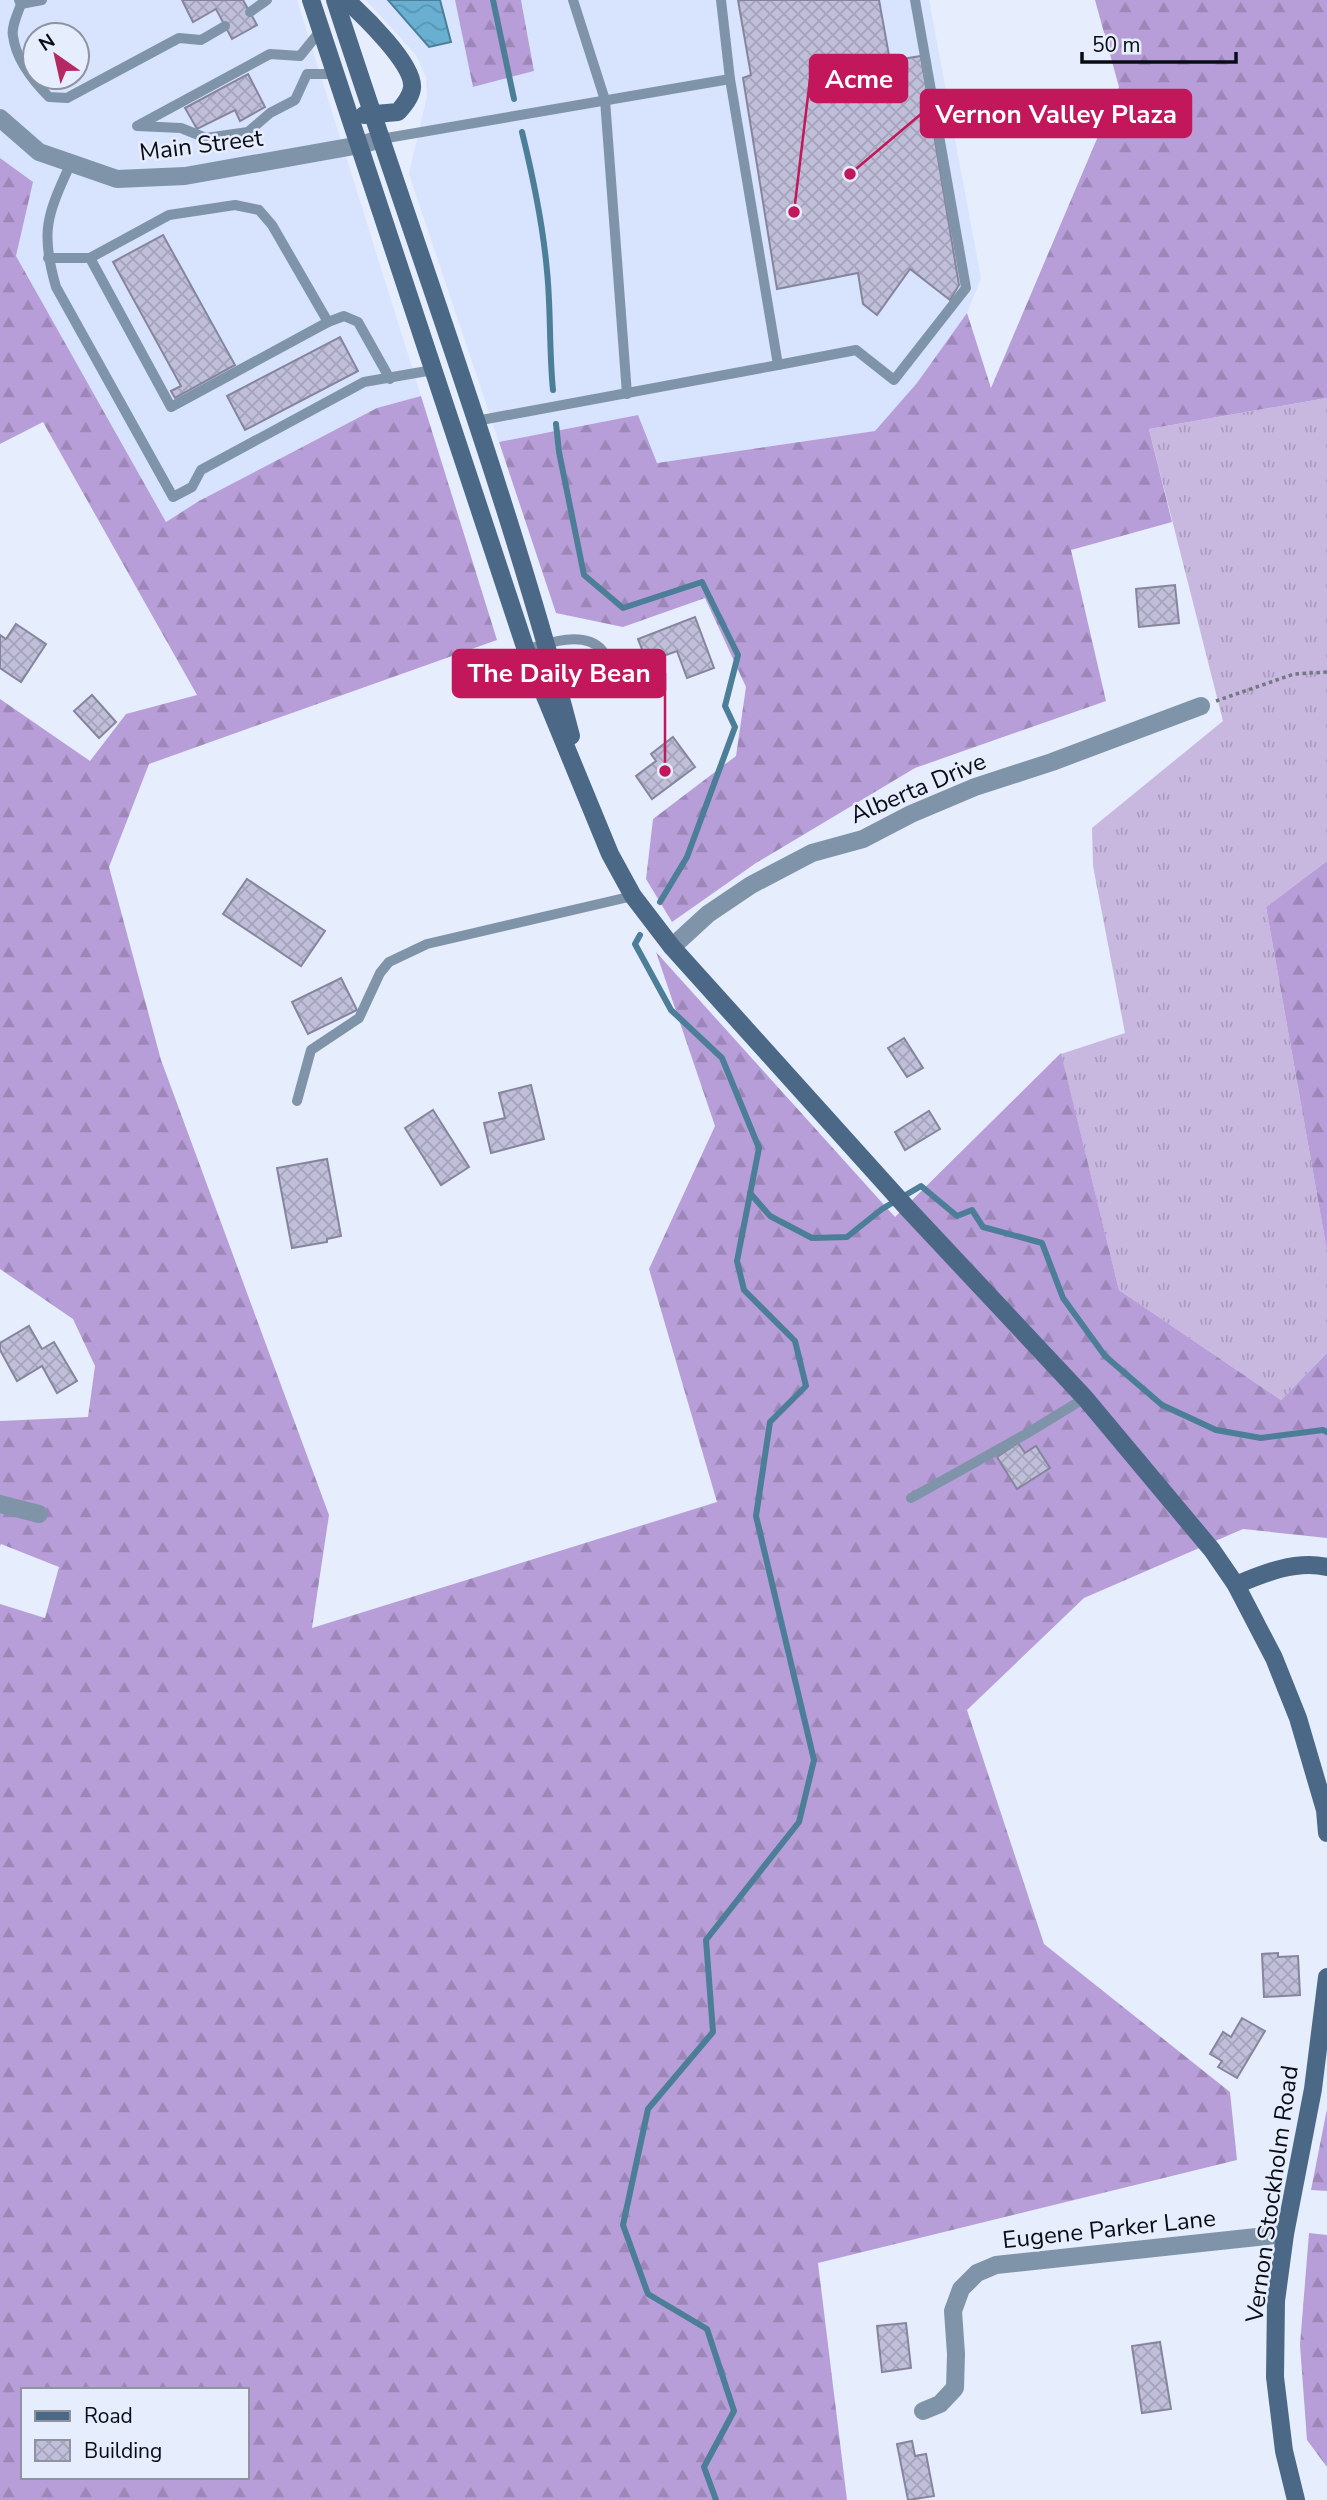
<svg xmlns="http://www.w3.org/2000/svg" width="1327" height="2500" viewBox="0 0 1327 2500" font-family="'Nunito Sans',sans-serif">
<defs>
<pattern id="grass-tufts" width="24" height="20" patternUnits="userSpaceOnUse" patternTransform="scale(1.75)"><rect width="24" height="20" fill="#c8b7df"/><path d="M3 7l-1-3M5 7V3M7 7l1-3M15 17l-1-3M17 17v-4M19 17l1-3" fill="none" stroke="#aa9cbe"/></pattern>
<pattern id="forest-firs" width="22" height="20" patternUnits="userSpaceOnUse" patternTransform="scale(1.75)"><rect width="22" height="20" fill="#b89ed8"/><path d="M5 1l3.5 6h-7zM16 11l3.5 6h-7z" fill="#9d87b8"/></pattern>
<pattern id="water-waves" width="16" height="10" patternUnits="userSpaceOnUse" patternTransform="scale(1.75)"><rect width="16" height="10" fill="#68afd1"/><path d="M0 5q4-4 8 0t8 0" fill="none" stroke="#5995b3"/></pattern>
<pattern id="building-cross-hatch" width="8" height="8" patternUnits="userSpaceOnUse" patternTransform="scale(1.75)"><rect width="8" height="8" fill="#c0bfda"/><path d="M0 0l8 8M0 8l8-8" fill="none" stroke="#a4a3ba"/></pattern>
</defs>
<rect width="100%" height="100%" fill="#e6edfc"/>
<g fill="#d8e3fd" fill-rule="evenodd">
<path d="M0,0H297L421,396L377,408L199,501L166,522L16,256L33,183L0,158ZM35,35H77V77H35Z"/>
<path d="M366,0H455L474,87L534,71L521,0H929L981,278L967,313L917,384L875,431L656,463L638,415L499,442L409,174L427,96L426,77L416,55Z"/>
</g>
<path fill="url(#grass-tufts)" d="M1327,398V861L1266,907L1327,1251V1353L1281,1400L1119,1290L1061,1054L1125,1033L1093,866L1092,828L1223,721L1149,429Z"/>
<g fill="url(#forest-firs)" fill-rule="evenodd">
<path d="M455,0H521L534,71L473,87Z"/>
<path d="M1095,0H1327V398L1149,429L1172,522L1071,550L1106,701L915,768L756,863L672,922L646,879L653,819L736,756L746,687L705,598L623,627L556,613L499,442L638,415L657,463L875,431L917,383L967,313L991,388L1119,87Z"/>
<path d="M0,158L33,182L16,256L166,522L199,501L377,408L421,396L497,640L149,764L109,867L161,1060L329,1515L312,1628L717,1502L649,1269L715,1126L656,952L895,1217L1061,1053L1119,1290L1281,1400L1327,1353V1538L1243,1529L1084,1598L967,1710L1044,1944L1230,2092L1237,2160L818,2263L847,2500H0V1604L45,1618L59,1567L1,1544L0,1546V1421L88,1417L95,1366L73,1319L0,1269V699L90,761L126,714L197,695L43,422L0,444ZM23,2390H247V2477H23Z"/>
<path d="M1327,861V1251L1266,907Z"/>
<path d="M1327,2109V2191L1311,2190Z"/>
<path d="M1309,2233L1327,2235V2467L1307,2440L1300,2345Z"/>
</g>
<path fill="url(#water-waves)" stroke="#4c7e98" stroke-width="2" d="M388,0H440L451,42L429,47Z"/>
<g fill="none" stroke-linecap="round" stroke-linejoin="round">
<g stroke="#4c7e98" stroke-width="6">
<path d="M493,0L514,99"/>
<path d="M522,132C533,177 543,225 547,271C551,310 549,351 553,390"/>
<path d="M556,424L559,452L584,575L623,608L702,582L738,655L725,706L735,727L687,857L660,902"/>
<path d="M640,935L635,944L671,1010L722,1058L759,1148L737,1261L744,1290L795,1341L806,1386L770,1422L756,1516L814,1760L799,1822L706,1940L713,2032L648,2109L623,2225L648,2294L707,2329L734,2411L704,2467L716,2500"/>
<path d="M750,1193L770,1216L812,1238L847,1237L882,1209L921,1186L957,1216L972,1210L983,1227L1042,1243L1063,1298L1105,1356L1162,1405L1216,1430L1261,1438L1323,1430L1327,1432"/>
</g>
</g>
<g fill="url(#building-cross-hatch)" stroke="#86859e" stroke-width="2">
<path d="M182,0H243L257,25L232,39L216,9L193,22Z"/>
<path d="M738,0H879L890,61L921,56L959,285L950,300L910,269L877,315L863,304L858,273L777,289L743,78L751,75Z"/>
<path d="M248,74L265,107L240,121L235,110L197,129L185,108Z"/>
<path d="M163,235L235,365L175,398L171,391L181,386L113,262Z"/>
<path d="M340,337L358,371L245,430L227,396Z"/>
<path d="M1175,585L1179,623L1139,627L1136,589Z"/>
<path d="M695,617L714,668L687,678L677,651L647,662L638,639Z"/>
<path d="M16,624L46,644L21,682L0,668V635L6,639Z"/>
<path d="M92,695L116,722L99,738L74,711Z"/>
<path d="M673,737L695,767L652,799L636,776L656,761L651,754Z"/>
<path d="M247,879L325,931L301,966L223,914Z"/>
<path d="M341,978L357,1010L308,1034L292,1002Z"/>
<path d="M904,1038L923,1068L907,1077L888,1048Z"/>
<path d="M531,1085L544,1139L491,1153L484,1123L505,1118L499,1093Z"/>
<path d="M433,1110L469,1167L441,1185L405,1128Z"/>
<path d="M929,1111L940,1129L905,1150L895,1132Z"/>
<path d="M327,1159L341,1236L327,1239V1242L292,1248L277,1168Z"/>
<path d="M29,1326L42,1349L54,1342L77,1381L57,1393L42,1366L17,1381L0,1350V1343Z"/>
<path d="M1018,1443L1025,1453L1036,1446L1050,1468L1017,1489L997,1457Z"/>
<path d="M1278,1953V1957L1298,1956L1300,1995L1264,1997L1262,1954Z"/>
<path d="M1242,2018L1265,2031L1237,2078L1218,2067L1222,2061L1210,2054L1223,2032L1231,2037Z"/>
<path d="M906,2323L911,2368L882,2372L877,2326Z"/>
<path d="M1160,2342L1171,2409L1142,2413L1132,2346Z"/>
<path d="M912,2441L915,2456L926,2454L934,2496L908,2500L897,2444Z"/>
</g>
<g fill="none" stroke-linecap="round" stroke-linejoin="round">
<path stroke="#727782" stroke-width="3.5" stroke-dasharray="3.5 3.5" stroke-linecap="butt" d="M1216,701L1294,674L1327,672"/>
<g stroke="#7f94a9" stroke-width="10">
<path d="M19,0L21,4L42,0"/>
<path d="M573,0L605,100L627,394"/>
<path d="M21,4C18,13 11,27 13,36C16,60 33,81 49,97L67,98L179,38L201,40L225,26"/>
<path d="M250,12L267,0"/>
<path d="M139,125L270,54L300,56L321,30"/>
<path d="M137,126L181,128L206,138L248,132L270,113L295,100L307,74H336"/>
<path d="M381,139L730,79"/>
<path d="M70,165C47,215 40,232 56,287L173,497L192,487L201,470L364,382L433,370"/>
<path d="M48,258H90L169,215L235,205L259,210L272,225L328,322L344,316L358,322L390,379"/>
<path d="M90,258L171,407L328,322"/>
<path d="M778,365L856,350L894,380L966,288L915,0"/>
<path d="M476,421L778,365L730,79L721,0"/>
<path d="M526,650C547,643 584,630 602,650C605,654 607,662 609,667"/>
<path d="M297,1101L311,1050L359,1018L380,973L389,962L427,944L633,896"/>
<path d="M911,1498L1026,1434L1085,1398"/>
</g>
<g stroke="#7f94a9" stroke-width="18">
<path d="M0,118L39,152L117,179L185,176L360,145L381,139"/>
<path d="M672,947L708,914L751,885L812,853L863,839L911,814L975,787L1052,762L1201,706"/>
<path d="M0,1504L39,1514"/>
<path d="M923,2411L940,2404L955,2388L956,2354L953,2311L961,2289L977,2273L996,2265L1285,2234"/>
</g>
<g stroke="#4b6987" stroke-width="18">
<path d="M311,0L526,650L610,854L633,896L672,947L908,1209L1085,1398L1212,1550L1236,1585L1274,1658L1298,1718L1325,1810L1327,1833"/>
<path d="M335,0C414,245 506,487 571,736"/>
<path d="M346,0C363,15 415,65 412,88C411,97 404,105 398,112L364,115"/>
<path d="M1236,1585C1264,1573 1296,1560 1327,1567"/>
<path d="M1296,2500L1284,2451L1275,2377L1276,2301L1285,2234L1313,2089L1327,1977"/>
</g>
</g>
<g text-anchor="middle" stroke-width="5" stroke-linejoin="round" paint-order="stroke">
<g font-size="24" fill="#090c14" stroke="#e6edfc">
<text transform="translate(201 145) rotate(-7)" y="8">Main Street</text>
<text transform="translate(918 788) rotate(-23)" y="8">Alberta Drive</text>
<text transform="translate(1272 2194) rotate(-82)" y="8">Vernon Stockholm Road</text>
<text transform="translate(1109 2229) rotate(-6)" y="8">Eugene Parker Lane</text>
</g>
</g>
<path fill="none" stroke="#c2185b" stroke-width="2.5" d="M794 212L810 79M850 174L921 114M665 771L665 673"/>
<g fill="#c2185b" stroke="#e6edfc" stroke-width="2.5">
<circle cx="794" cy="212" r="7"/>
<circle cx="850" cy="174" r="7"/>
<circle cx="665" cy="771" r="7"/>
</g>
<g fill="#c2185b" stroke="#c2185b" stroke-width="2.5">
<rect x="810" y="55" width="97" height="47" rx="7"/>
<rect x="921" y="90" width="270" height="47" rx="7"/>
<rect x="453" y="650" width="212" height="47" rx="7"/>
</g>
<g font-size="26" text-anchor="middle" font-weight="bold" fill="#fff">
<text x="859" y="88">Acme</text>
<text x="1056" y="123">Vernon Valley Plaza</text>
<text x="559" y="682">The Daily Bean</text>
</g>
<rect x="21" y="2388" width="228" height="91" fill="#e6edfc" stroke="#8e939f" stroke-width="2"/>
<rect x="35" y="2411" width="35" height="10" fill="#4b6987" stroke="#8e939f" stroke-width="2"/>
<text x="84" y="2423" font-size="21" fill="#090c14">Road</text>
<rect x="35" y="2440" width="35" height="21" fill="url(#building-cross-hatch)" stroke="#8e939f" stroke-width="2"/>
<text x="84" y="2458" font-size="21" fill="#090c14">Building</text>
<g transform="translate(56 56) rotate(326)"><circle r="33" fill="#e6edfc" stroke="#8e939f" stroke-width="2"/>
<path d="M0-5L12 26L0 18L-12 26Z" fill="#b52962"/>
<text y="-10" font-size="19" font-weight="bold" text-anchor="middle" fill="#090c14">N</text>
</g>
<path d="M1082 52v10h154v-10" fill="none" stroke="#090c14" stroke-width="3.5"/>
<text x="1092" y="52" font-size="21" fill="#090c14" stroke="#e6edfc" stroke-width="5" paint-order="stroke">50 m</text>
</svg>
